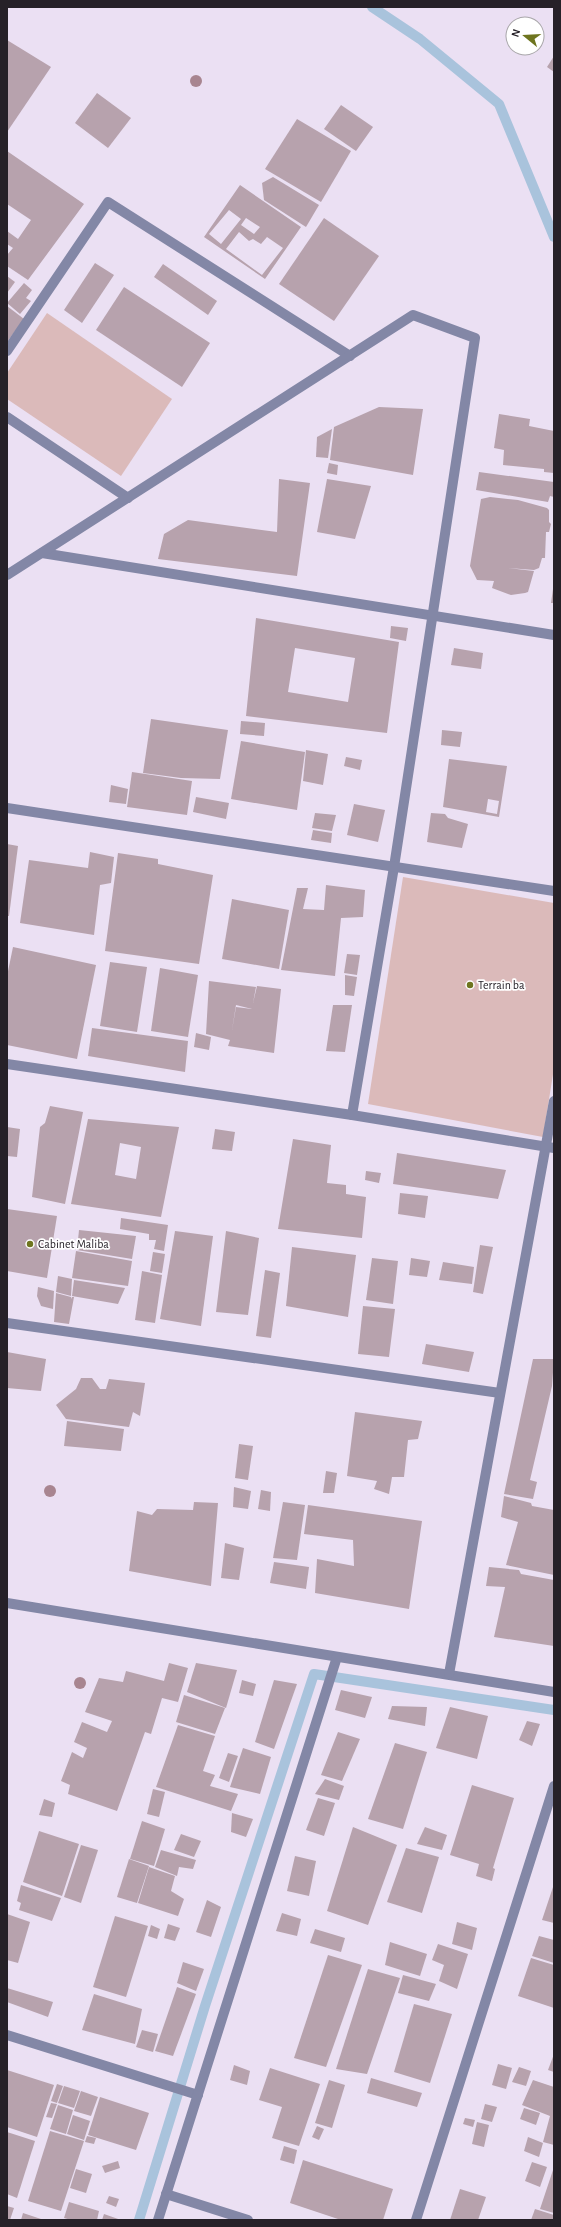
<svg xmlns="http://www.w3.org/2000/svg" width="561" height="2227" viewBox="0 0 561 2227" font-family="'Alegreya Sans',sans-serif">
<rect width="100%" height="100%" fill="#ebe0f3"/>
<g fill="#dbbaba">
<path d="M47,313L172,399L121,476L7,399V373Z"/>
<path d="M403,877L554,903V1068L543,1137L368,1104Z"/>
</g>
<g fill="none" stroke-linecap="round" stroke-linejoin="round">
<g stroke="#a9c3dc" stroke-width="10">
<path d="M372,7L420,39L499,104L554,237"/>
<path d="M139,2220L205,2006L314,1674L554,1710"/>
</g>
</g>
<g fill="#b7a2ad" fill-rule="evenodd">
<path d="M7,40L51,67L7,132Z"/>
<path d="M554,56V72L547,67Z"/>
<path d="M97,93L131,118L108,148L75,123Z"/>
<path d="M341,105L373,127L356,151L324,129Z"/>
<path d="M297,119L351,151L321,202L265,169Z"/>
<path d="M7,151L84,204L28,280L7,266V255L13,248L7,244V231L18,239L31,220L7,204Z"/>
<path d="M273,177L319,205L306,227L264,200L262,183Z"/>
<path d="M240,185L301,227L265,279L204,237ZM229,210L241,219L221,244L209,234ZM246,218L260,227L254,234L241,225ZM239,232L249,241L253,239L261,244L267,237L283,248L262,275L226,249Z"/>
<path d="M324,218L379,256L334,321L279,284Z"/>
<path d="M95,263L114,275L82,323L64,310Z"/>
<path d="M163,264L217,301L208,315L154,277Z"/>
<path d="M7,276L15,282L7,293Z"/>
<path d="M24,283L32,290L26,298L31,301L20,314L7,303Z"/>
<path d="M124,287L210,343L182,387L96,330Z"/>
<path d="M7,306L24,319L7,342Z"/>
<path d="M379,407L423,409L413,475L330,460L334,427Z"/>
<path d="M499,414L530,419L529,426L554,431V473L544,472V469L503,465L504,450L494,448Z"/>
<path d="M332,429L328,458L316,457L317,437Z"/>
<path d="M329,463L338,465L337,475L327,473Z"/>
<path d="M479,472L554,482V497L550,496L548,502L476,490Z"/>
<path d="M279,479L310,483L297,576L158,559L164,534L188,520L277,532Z"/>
<path d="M327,479L371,486L355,539L317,532Z"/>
<path d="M490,497L518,500L547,508L549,510V522L551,524L549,532H546L545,558H542L539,568L534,570L508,568L534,571L528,592L525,593L511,595L492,588L494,581L477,580L470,566L481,499Z"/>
<path d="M553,589H554V603H551Z"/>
<path d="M256,618L399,642L387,733L246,716ZM295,648L355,658L348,702L288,692Z"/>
<path d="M391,626L408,628L406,641L390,638Z"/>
<path d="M454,648L483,653L481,669L451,665Z"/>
<path d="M151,719L228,730L220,779L181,778L143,773Z"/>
<path d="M241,721L265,723L264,736L240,734Z"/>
<path d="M442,730L462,732L460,747L441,745Z"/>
<path d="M241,741L305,752L297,810L231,799Z"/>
<path d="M306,750L328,754L323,785L303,781Z"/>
<path d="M346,757L362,760L360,770L344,766Z"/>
<path d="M449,759L507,766L499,817L443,807ZM488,799L499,801L497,814L486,812Z"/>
<path d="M132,772L192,781L187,815L127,807Z"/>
<path d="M111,785L128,789L126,804L109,802Z"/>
<path d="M196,797L229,803L226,819L193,812Z"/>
<path d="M354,804L385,810L378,842L347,835Z"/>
<path d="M315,813L336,815L332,831L312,828Z"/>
<path d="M431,813L445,814L448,818L468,824L462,848L427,842Z"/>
<path d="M313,830L332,833L331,843L311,840Z"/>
<path d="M7,844L18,846L9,916H7Z"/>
<path d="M90,852L114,857L111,883L100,885L94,935L20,923L29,860L88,868Z"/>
<path d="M118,853L158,859V864L213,875L199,964L105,951Z"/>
<path d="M326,885L365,890L363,917L341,918L335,976L281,970L297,888H308L303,909L324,910Z"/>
<path d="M232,899L289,910L279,969L222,959Z"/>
<path d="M13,947L96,965L77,1059L7,1045V976Z"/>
<path d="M347,954L360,955L357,975L344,973Z"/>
<path d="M110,962L147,967L137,1032L100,1026Z"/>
<path d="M160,968L198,975L188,1037L151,1031Z"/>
<path d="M345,975L357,977L354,996L345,995Z"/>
<path d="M209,981L256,987L253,1003L257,986L281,989L274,1053L228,1046L230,1040L206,1034ZM236,1005L252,1009L236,1007L232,1030Z"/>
<path d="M333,1005H352L345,1052L326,1051Z"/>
<path d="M92,1028L188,1041L185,1072L88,1056Z"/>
<path d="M196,1033L211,1037L209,1050L194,1047Z"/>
<path d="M50,1106L83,1112L65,1204L32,1197L40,1127L45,1123Z"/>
<path d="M88,1119L179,1127L161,1217L71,1204ZM120,1143L141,1147L136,1179L115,1175Z"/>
<path d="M7,1127L20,1129L17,1157L7,1156Z"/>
<path d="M215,1129L235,1132L232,1151L212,1149Z"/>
<path d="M293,1139L331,1145L327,1183L346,1185V1194L366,1197L362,1238L278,1229Z"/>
<path d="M397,1153L506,1170L498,1199L393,1184Z"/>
<path d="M366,1171L381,1173L379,1183L365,1180Z"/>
<path d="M400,1193L428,1196L425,1218L398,1214Z"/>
<path d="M7,1209L57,1216L47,1278L7,1271Z"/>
<path d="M121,1218L168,1225L164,1251L154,1249L156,1240H149V1234L120,1229Z"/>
<path d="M79,1230L136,1236L132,1259L77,1250Z"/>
<path d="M175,1231L213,1236L201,1326L160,1319Z"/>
<path d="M226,1231L259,1238L248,1315L216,1312Z"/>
<path d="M480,1245L493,1247L483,1294L473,1292Z"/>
<path d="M292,1247L356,1255L348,1317L286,1306Z"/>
<path d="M76,1251L132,1261L128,1286L72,1278Z"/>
<path d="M153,1252L165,1254L162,1273L150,1271Z"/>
<path d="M372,1258L398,1261L393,1304L366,1300Z"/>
<path d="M411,1258L430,1261L427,1277L409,1275Z"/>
<path d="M443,1262L474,1267L472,1284L439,1280Z"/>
<path d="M265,1270L280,1273L271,1338L256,1336Z"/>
<path d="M142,1271L162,1275L155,1323L135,1320Z"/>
<path d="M58,1276L72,1279L71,1296L56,1292Z"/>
<path d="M74,1280L125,1288L118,1304L72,1296Z"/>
<path d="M38,1287L54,1291L53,1309L41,1306L37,1296Z"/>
<path d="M56,1293L71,1297V1299L72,1297H74L69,1324L54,1322Z"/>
<path d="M363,1306L395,1309L389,1357L358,1354Z"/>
<path d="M426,1344L474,1352L469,1372L422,1364Z"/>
<path d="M7,1352L46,1359L41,1391L7,1388Z"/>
<path d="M533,1359H554L552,1386L530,1480L537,1482L533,1499L504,1494Z"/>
<path d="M81,1378H92L100,1389H106L109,1379L145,1383L140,1416L133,1412L129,1427L66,1419L56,1405L76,1389Z"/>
<path d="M355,1412L422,1421L418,1439L408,1440L404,1477H392L389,1494L374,1489L377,1481L347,1476Z"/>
<path d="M67,1421L124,1429L121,1451L64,1446Z"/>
<path d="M239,1444L253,1446L248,1480L235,1478Z"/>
<path d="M326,1471L337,1473L334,1493H323Z"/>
<path d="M234,1487L251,1491L248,1509L233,1507Z"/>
<path d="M261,1490L271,1492L270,1511L258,1509Z"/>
<path d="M504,1496L531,1503L532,1506L554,1510V1575L506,1565L518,1522L501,1517Z"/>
<path d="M194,1502L218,1503L211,1586L129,1571L137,1511L152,1515L157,1509L193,1510Z"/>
<path d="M283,1502L305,1505L297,1560L273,1558Z"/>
<path d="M308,1505L422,1521L409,1609L315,1593L317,1559L354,1566L353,1540L304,1534Z"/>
<path d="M225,1543L244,1548L239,1580L221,1578Z"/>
<path d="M274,1562L309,1567L306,1589L270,1583Z"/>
<path d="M489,1567L519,1570L521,1574L554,1580V1646L494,1637L505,1587L486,1586Z"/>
<path d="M169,1663L188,1668L178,1702L162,1698L151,1734L145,1732L117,1811L68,1794L70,1785L61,1781L72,1752L83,1758L87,1748L74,1742L82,1722L107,1732L112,1721L85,1712L99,1678L123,1682L126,1671L164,1681Z"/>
<path d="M196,1663L237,1670L226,1708L187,1692Z"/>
<path d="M242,1680L256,1684L253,1696L239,1693Z"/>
<path d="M274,1680L297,1684L274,1749L255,1742Z"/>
<path d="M341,1690L372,1697L365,1718L335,1710Z"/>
<path d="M184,1695L225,1708L215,1734L176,1722Z"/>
<path d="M392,1706L427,1707L425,1726L388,1719Z"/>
<path d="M450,1707L488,1716L477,1759L436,1748Z"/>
<path d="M527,1721L540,1724L532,1746L519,1740Z"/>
<path d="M178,1725L215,1736L203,1771L215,1775L210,1786L238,1794L231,1811L156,1787Z"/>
<path d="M338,1732L360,1739L342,1781L321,1775Z"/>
<path d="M395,1743L427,1752L403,1829L368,1819Z"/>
<path d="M243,1748L271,1757L260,1794L230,1787Z"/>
<path d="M228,1753L238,1756L229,1782L219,1778Z"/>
<path d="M325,1779L344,1786L339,1800L315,1794Z"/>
<path d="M472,1785L514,1798L493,1868L495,1869L492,1881L476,1876L479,1864L450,1855Z"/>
<path d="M153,1789L165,1792L159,1817L147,1814Z"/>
<path d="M318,1798L335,1803L324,1836L306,1830Z"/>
<path d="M44,1799L55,1803L52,1817L39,1815Z"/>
<path d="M232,1813L253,1819L246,1837L231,1832Z"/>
<path d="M142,1821L165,1829L154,1866L130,1859Z"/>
<path d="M353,1827L397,1845L368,1925L327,1911Z"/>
<path d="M425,1827L447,1835L442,1850L417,1844Z"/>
<path d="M39,1831L79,1844L62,1896L23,1882Z"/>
<path d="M181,1834L201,1841L194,1857L174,1850Z"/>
<path d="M81,1845L98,1850L81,1903L64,1897Z"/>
<path d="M406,1848L439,1857L422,1913L387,1902Z"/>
<path d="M161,1850L196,1860L193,1869L179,1867L177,1876L155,1867Z"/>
<path d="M295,1856L316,1861L309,1896L287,1891Z"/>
<path d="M129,1859L149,1866L137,1903L117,1897Z"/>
<path d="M149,1867L175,1876L171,1891L184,1899L178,1916L138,1903Z"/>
<path d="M554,1884V1923L542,1920Z"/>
<path d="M21,1885L61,1898L52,1921L19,1910L21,1903L17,1901Z"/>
<path d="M207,1900L221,1907L211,1937L196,1932Z"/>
<path d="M282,1913L301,1919L297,1936L276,1931Z"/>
<path d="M7,1914L30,1922L18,1963L7,1960Z"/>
<path d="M115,1916L148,1926L126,1997L93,1987Z"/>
<path d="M457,1922L477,1928L472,1950L452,1944Z"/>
<path d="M168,1924L180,1928L175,1941L164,1938Z"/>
<path d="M151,1925L160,1929L157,1939L148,1936Z"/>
<path d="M315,1929L345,1938L341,1952L310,1943Z"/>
<path d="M539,1936L554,1940V1963L532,1956Z"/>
<path d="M390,1942L427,1954L420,1976L385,1965Z"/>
<path d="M438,1944L468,1954L457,1989L439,1981L444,1965L432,1960Z"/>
<path d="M328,1955L362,1965L326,2067L294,2058Z"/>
<path d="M531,1958L554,1965V2008L518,1996Z"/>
<path d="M183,1962L204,1969L196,1991L177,1983Z"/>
<path d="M368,1969L400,1978L367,2074L336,2069Z"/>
<path d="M403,1975L436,1984L429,2001L398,1993Z"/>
<path d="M177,1987L196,1994L173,2056L155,2051Z"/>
<path d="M7,1988L53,2002L48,2017L7,2002Z"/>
<path d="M94,1994L142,2009L135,2044L82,2030Z"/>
<path d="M414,2004L452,2014L430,2083L394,2072Z"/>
<path d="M142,2030L158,2034L153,2052L136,2047Z"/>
<path d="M554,2054V2072L548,2070Z"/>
<path d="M498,2064L512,2068L506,2089L492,2085Z"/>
<path d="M234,2065L250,2071L247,2085L230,2080Z"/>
<path d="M519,2067L531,2071L526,2086L512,2082Z"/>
<path d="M270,2068L320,2084L299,2146L272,2138L282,2107L259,2100Z"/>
<path d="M7,2070L54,2085L37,2137L7,2127Z"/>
<path d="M371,2078L422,2093L417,2107L367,2093Z"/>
<path d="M329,2080L345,2085L332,2128L315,2123Z"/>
<path d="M533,2080L554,2087V2145L543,2142L550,2116L522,2105Z"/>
<path d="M57,2084L63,2086L57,2103L51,2101Z"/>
<path d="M64,2086L80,2091L74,2108L58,2103Z"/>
<path d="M81,2091L98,2097L91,2116L74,2111Z"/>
<path d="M100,2097L149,2113L136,2150L88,2135Z"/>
<path d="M51,2103L57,2104L52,2118L46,2117Z"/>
<path d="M485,2104L497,2107L492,2122L481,2119Z"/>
<path d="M58,2105L73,2110L66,2134L50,2129Z"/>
<path d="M524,2108L540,2113L536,2125L520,2119Z"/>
<path d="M73,2115L90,2121L84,2140L67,2134Z"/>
<path d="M465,2118L475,2120L473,2127L463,2124Z"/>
<path d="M477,2122L489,2125L484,2147L472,2144Z"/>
<path d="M317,2126L324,2129L319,2140L312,2137Z"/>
<path d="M50,2131L84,2141L61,2211L28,2201Z"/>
<path d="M7,2132L35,2141L17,2198L7,2194Z"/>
<path d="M87,2136L96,2138L94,2144L85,2142Z"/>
<path d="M528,2137L543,2143L539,2157L524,2151Z"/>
<path d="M284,2146L297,2150L294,2164L280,2160Z"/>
<path d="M303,2160L393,2189L383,2220H341L290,2203Z"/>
<path d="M118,2161L120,2168L105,2173L102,2166Z"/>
<path d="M532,2162L547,2167L540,2187L525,2181Z"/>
<path d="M554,2167V2213L540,2209Z"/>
<path d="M76,2169L92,2174L86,2193L70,2188Z"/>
<path d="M460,2189L486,2197L478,2220H450Z"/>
<path d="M109,2196L119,2199L116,2207L106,2203Z"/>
<path d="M69,2202L99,2211L97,2220H71L64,2218Z"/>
<path d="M7,2206L14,2208L10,2220H7Z"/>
<path d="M535,2209L554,2215V2220H531Z"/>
<path d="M23,2213L44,2220H21Z"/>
<path d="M104,2214L121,2220H102Z"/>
</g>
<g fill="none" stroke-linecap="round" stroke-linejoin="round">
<g stroke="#8387a6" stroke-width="10">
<path d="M7,351L108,202L350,356"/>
<path d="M7,417L128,498"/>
<path d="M42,553L554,635"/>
<path d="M7,575L413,315L475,338L394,867L352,1115"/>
<path d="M7,808L554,891"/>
<path d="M7,1064L352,1115L554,1148"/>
<path d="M7,1323L500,1393"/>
<path d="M7,1603L554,1692"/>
<path d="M449,1674L554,1101"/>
<path d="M7,2035L198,2095"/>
<path d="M166,2194L248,2220"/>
<path d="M158,2220L337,1657"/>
<path d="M416,2220L554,1786"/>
</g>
</g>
<g fill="#a88590">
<circle cx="196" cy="81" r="6"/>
<circle cx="50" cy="1491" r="6"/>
<circle cx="80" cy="1683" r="6"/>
</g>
<g fill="#6e751f" stroke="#fff" stroke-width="1.5">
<circle cx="470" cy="985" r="4"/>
<circle cx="30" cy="1244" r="4"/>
</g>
<g text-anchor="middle" stroke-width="3.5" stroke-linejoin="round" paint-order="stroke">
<g font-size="12" fill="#262128" stroke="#fff" text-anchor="start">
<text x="478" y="989">Terrain ba</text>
<text x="38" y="1248">Cabinet Maliba</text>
</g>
</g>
<rect width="561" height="2227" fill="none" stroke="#262128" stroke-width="16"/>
<g transform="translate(525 36) rotate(288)"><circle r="19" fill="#ffffff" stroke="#a8a6a9"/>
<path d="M0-3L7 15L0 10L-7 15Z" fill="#6e751f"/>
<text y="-6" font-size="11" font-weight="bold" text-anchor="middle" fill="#262128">N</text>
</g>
</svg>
